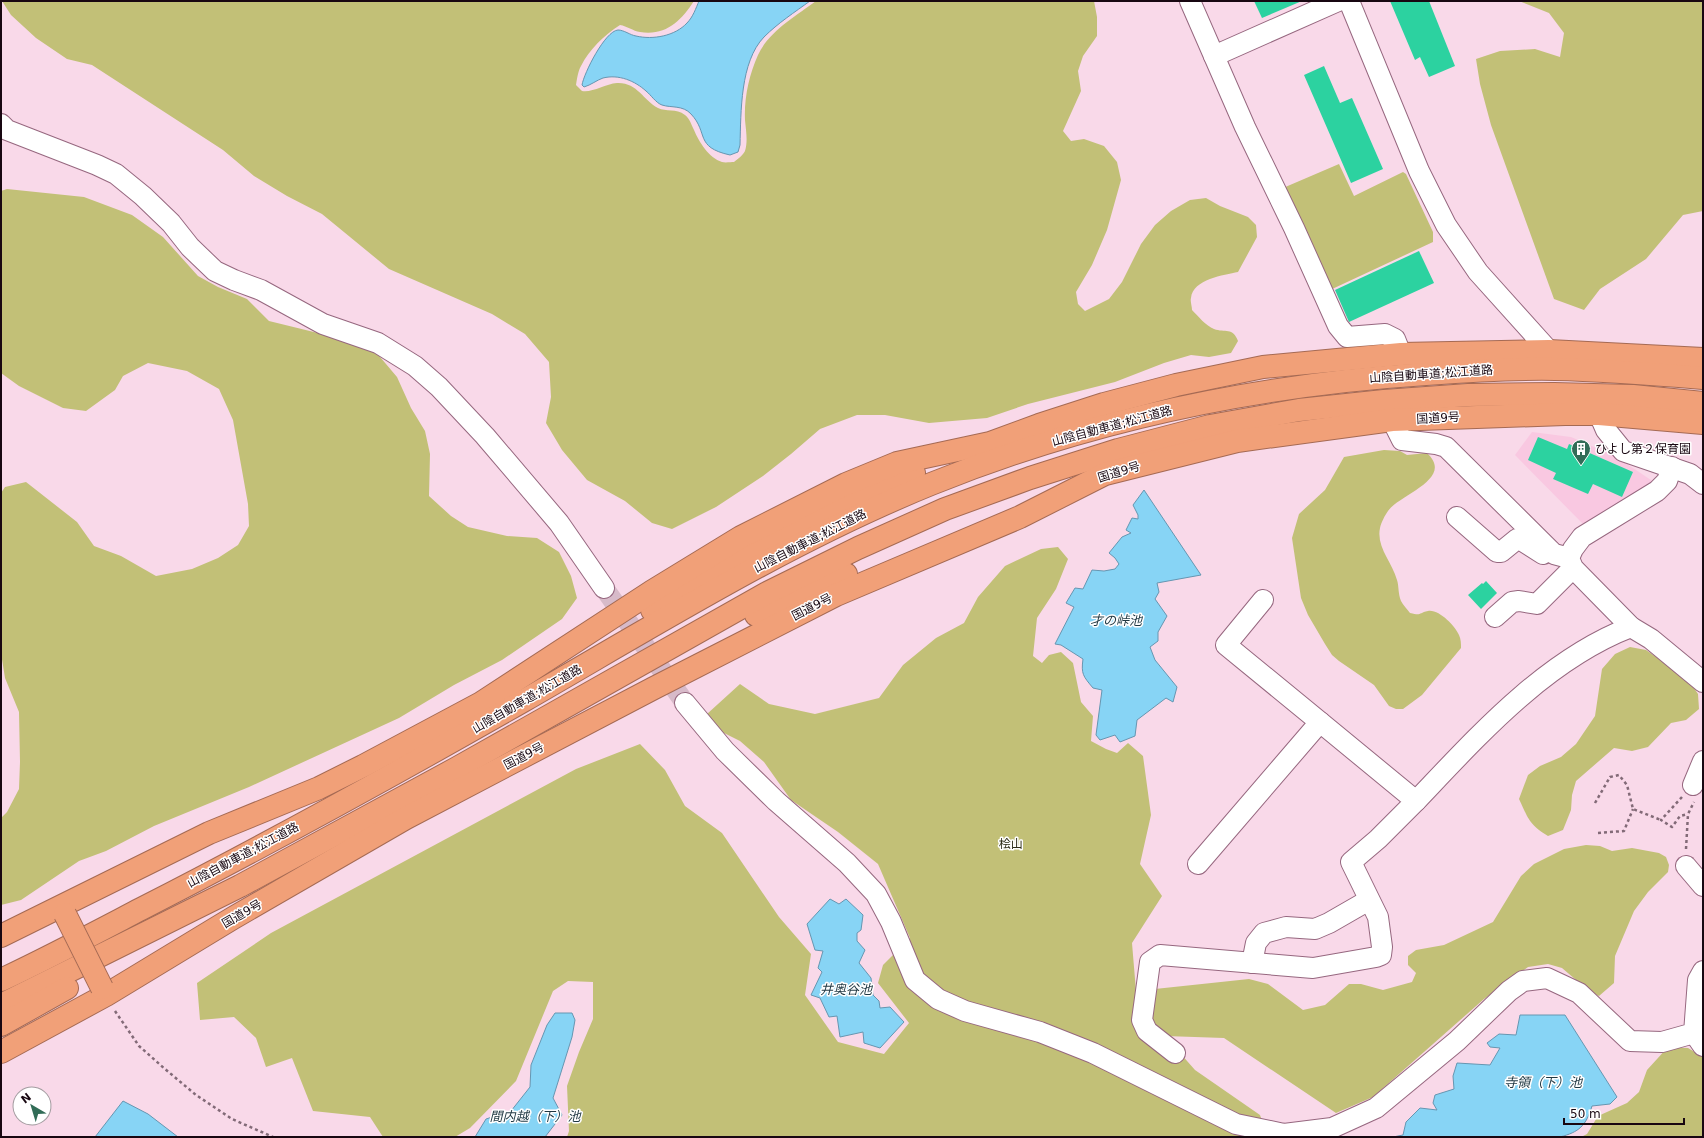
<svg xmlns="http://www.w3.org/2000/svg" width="1704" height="1138" viewBox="0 0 1704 1138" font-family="'DejaVu Sans','Noto Sans JP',sans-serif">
<rect width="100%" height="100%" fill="#f9d9e9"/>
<path fill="#f9c8e1" d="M1532,432L1571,437L1615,456L1651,480L1653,484L1586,524L1582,523L1515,455Z"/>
<g fill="#c2c077">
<path d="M2,1H694C681,21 666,36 640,32C633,31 627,26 620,25C604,35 589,50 581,66C578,71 577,79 576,85L582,91C592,93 605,84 617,83C637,82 643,100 658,108C666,112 676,108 685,115C690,119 691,124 694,130C699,142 709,158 722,162C725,163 731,162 734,162C738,159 743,155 745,151C748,141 746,131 745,120C744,98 749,75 758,55C769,31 796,16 816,1H1094L1097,17V36L1083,56L1078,71L1081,91L1063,131L1071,141L1084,139L1104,146L1117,162L1121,180L1107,230L1092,265L1076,292L1078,304L1085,311L1109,299L1122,282L1141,244L1155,225L1171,211L1190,200L1206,198L1220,206L1248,217L1256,225L1257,237L1238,272C1224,275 1193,279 1191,298C1190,301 1192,306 1192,310C1198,316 1206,326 1214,329C1225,333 1233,327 1238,341L1231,353L1209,357L1191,355L1164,363L1115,382L1028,404L987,418L929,423L885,415H857L820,429L791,454L763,476L716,507L672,529L652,523L625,501L587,480L562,450L546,423L551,397L549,362L525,334L492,314L389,269L322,214L287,196L254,176L223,150L92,65L67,59L36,38L11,15Z"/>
<path d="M1519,1H1703V211L1683,215L1646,259L1600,289L1584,310L1554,299L1491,125L1480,84L1476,59L1500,51L1535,49L1560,57L1564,33L1549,13Z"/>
<path d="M1339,164L1354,196L1403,172L1406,174L1433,232V242L1330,290L1283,188Z"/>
<path d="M7,189L84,197L132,215L163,237L198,276L218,287L247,299L269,321L326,335L375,351L397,377L411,408L425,431L430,454L429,496L451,516L468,527L507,536L537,538L559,552L571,576L577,598L562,619L502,660L454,685L399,718L249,787L154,826L106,851L79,861L21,900L1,905V818L7,812L19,789L20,762L19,712L5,678L1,653V493L5,487L26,482L77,522L94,546L121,556L156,576L192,569L218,558L238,545L249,526L248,504L233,420L219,389L187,371L148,363L123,376L115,390L86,411L63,408L19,386L1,373V191Z"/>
<path d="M1384,450L1400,451L1407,455L1427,453C1455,479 1400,494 1388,511C1385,515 1381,523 1380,528C1376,547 1392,562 1397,580C1399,586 1398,594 1401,601C1403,605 1407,609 1410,613C1422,616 1418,613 1428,611C1439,609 1455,626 1459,635C1461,639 1461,644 1461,648L1422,695L1403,709H1396L1389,706L1374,685L1339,661L1332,655L1325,644L1308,615L1301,598L1292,538L1299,514L1325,490L1344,457Z"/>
<path d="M1058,547L1068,559L1056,589L1037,618L1033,656L1042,663L1049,655L1061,652L1073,663L1081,702L1093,716L1091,741L1106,749L1117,753L1128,743L1143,756L1151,815L1140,864L1162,896L1132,943L1136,991L1249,979L1268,984L1303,1010L1325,1005L1349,984H1361L1383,990L1412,982L1416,973L1408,965V956L1416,950L1444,945L1493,922L1521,876L1534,864L1564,849L1586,845L1600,846L1612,851L1632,848L1659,853L1666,857L1669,865L1668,872L1648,892L1634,911L1615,956L1614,983L1599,996L1589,991L1562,968L1548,964L1528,967L1484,999L1373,1097L1336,1113L1224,1038L1165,1036L1195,1070L1260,1115L1268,1137H567L569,1131L567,1086L579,1052L593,1019V982L568,981L553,991L516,1081L470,1128L455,1137H383L370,1117L313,1111L292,1058L266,1067L256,1038L234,1017L200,1020L197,983L271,933L576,769L640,744L665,770L685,806L722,833L779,917L811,954L805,995L838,1042L884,1054L909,1023L878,983L883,965L910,938L878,864L838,832L791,800L764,762L740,741L712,727L707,714L740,684L769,704L815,714L879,698L903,665L936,638L964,623L978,597L1005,566L1041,549Z"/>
<path d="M1630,647L1646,650L1688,679L1698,694L1699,709L1686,720L1671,723L1648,747L1632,751L1614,748L1576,781L1572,795L1571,810L1563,830L1548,836C1529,825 1528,818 1519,799L1528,775L1540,766L1561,757L1576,744L1595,716L1602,669L1615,654Z"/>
<path d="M1668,1047L1688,1048L1703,1057V1137H1581L1587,1134L1598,1116L1627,1103L1639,1092L1647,1070Z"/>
</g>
<g fill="#87d4f5" stroke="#6696b1">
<path d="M699,1H810C795,12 778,23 764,37C740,62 741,112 740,145L738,152L730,155C694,147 709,133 691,114C683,105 671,108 662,105C656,103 651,95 646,91C635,81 619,74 603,78C597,80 591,85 584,87L582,85C584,73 605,31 618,30C624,30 630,35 636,36C653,40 675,36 687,23C693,17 696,8 699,1Z"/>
<path d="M1144,490L1201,575L1157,583L1159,592L1155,599L1167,616L1158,632V641L1150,647L1155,660L1177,687L1173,702L1166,698L1137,720L1135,736L1120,742L1115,735L1100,740L1096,735L1102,690L1093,688C1083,676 1081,674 1083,659L1061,645L1055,644L1074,607L1066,603L1075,588L1083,589L1092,570L1104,571L1115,569L1119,564L1115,558L1109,553L1122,537L1131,533L1126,530L1132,518L1138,519V515L1133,505Z"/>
<path d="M830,899L839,904L846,899L863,915L861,930L857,933V941L865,950L859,963L871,978L873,995L879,1001L880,1008L890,1007L904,1022L880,1048L864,1043L863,1032L840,1037L837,1016L829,1017L820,998L811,995L822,972L818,968L823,951L815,950L807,924Z"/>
<path d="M555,1013H572L575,1020L572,1037L553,1098L562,1115L545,1137H475L486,1119L511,1111L530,1087L531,1065L547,1025Z"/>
<path d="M1520,1015H1565L1617,1097L1610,1104L1592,1106C1586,1126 1579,1132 1560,1137H1393L1403,1135L1406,1122L1420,1108L1437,1110L1433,1103L1435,1095L1454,1089L1453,1076L1457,1063L1490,1065L1500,1048L1490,1047L1487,1043L1499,1034L1516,1035Z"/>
<path d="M123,1101L148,1114L178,1137H95Z"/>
</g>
<g fill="#2cd2a0">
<path d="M1254,1H1302L1262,18Z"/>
<path d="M1390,1H1429L1455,66L1429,77L1420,57L1415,60Z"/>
<path d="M1324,66L1340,103L1352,98L1383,169L1351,183L1304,75Z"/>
<path d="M1419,251L1434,283L1349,322L1335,290Z"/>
<path d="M1538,437L1567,449L1569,444L1633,472L1622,497L1593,484L1588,494L1553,479L1556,473L1528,460Z"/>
<path d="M1486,581L1497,593L1481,609L1468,595L1482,583L1483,584Z"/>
</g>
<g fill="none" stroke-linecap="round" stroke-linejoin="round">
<path stroke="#d7bac9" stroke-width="20" stroke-dasharray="20 10" stroke-linecap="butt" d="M604,588L685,703"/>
<defs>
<g id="minor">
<path d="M1190,1L1245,127L1294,228L1338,326L1347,337L1385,334L1395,339L1401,354"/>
<path d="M1349,1L1419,171L1446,225L1478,272L1549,351"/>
<path d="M1214,56L1338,1"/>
<path d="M1,124L7,130L97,165L116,174L143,196L171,223L190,247L215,271L234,280L261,290L323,324L378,343L415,366L439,387L485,436L559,523L604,588"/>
<path d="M1599,414L1606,430L1623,451L1690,474L1703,484"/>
<path d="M1392,420L1402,440L1436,444L1446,447L1554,554L1569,558"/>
<path d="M1672,467L1667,481L1657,491L1582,537L1573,549L1569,558L1573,568L1631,627L1651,639L1703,682"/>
<path d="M1457,517L1497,552H1501L1517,539L1521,540L1543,554"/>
<path d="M1495,617L1512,602L1519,601L1537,604L1573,568"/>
<path d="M685,703L725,751L776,801L847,863L876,894L891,922L915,980L938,999L965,1011L1040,1032L1093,1053L1236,1124L1284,1134L1332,1128L1376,1108L1457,1041L1509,991L1523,981L1547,978L1579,993L1630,1041L1662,1042L1694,1033L1698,980L1703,971"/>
<path d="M1693,785L1703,761"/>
<path d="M1416,801C1478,736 1545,660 1631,627"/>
<path d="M1198,864L1320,722L1226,645L1263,600"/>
<path d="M1686,866L1703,886"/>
<path d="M1252,963L1256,943L1264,933L1286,927L1315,929L1329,923L1369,900"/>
<path d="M1694,1033L1703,1046"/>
<path d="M1175,1053L1147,1031L1142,1020L1150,962L1160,955L1313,968L1376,957L1381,955L1382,947L1378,917L1351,862L1378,839L1416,801L1320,722"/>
</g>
<g id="highway">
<path d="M652,610L761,543L892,481L914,473"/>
<path d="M756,615L846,574"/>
<path d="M1,936L209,833L319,788L363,766L481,703L651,592L741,537L846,484L897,463L990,443L1039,425L1104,404L1176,385L1263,367L1401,354L1549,351L1703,359"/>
<path d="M1,980C48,958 95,933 141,909C270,843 397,773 523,701C657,624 788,542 931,484C1089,420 1257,385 1426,374C1469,371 1512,368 1555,369C1605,370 1654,374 1703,378"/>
<path d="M1,1005L240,886L457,768L767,593L858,548L945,509L1030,478L1118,450L1210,426L1299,410L1384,401L1468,395L1554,394L1633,396L1703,403"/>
<path d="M1,1025L67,988"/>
<path d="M1,1052L106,995L233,918L406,818L654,688L836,595L1020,517L1105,474L1237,441L1392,420L1565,414H1599L1703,423"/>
</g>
</defs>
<use href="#minor" stroke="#96677f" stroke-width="22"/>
<use href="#highway" stroke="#a56a54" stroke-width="24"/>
<g stroke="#826a77" stroke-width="2.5" stroke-dasharray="3 3" stroke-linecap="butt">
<path d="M1682,797L1661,820L1672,827L1680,816L1688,814"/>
<path d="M1595,803L1610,777L1619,775L1627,785L1633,809L1661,820"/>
<path d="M1598,833L1624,831L1633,809"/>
<path d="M1686,849L1688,814L1694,802"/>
<path d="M115,1011L139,1046L165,1069L196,1095L232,1119L273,1137"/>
</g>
<use href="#minor" stroke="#fff" stroke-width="20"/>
<use href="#highway" stroke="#f1a078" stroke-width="22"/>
<defs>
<path id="highway-bridge" d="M65,914L102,988"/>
</defs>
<use href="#highway-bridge" stroke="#a56a54" stroke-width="24" stroke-linecap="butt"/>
<use href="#highway-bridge" stroke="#f1a078" stroke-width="22"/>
</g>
<defs>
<symbol id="building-pin" viewBox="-11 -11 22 30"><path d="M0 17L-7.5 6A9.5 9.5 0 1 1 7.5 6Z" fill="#316c57" stroke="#fff"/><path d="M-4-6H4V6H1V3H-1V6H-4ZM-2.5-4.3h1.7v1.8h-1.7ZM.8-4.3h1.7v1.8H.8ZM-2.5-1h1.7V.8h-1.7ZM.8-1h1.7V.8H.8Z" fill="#fff"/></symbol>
</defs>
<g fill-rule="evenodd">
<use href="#building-pin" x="1570" y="438" width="22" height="30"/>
</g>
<g text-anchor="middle" stroke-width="3" stroke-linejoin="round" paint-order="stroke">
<g font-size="12" fill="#180711" stroke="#fff">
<text transform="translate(1431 374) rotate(-4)" y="4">山陰自動車道;松江道路</text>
<text transform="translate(1438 418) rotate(-3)" y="4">国道9号</text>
<text transform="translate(1112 426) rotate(-15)" y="4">山陰自動車道;松江道路</text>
<text transform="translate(1119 472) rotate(-17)" y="4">国道9号</text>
<text transform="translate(810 541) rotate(-27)" y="4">山陰自動車道;松江道路</text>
<text transform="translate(812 607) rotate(-27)" y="4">国道9号</text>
<text transform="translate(527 699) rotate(-30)" y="4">山陰自動車道;松江道路</text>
<text transform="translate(524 756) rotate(-28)" y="4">国道9号</text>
<text transform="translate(243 855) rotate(-28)" y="4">山陰自動車道;松江道路</text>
<text transform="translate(242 914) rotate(-30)" y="4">国道9号</text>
</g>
<g font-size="12" fill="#180711" stroke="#fff" text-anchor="start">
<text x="1595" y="453">ひよし第２保育園</text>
</g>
<g font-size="12" fill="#2d2c17" stroke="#fff">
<text x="1011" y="848">桧山</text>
</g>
<g font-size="13" font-style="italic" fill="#1f3742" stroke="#fff">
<text x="1116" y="625">才の峠池</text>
<text x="846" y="994">井奥谷池</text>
<text x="1543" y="1087">寺領（下）池</text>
<text x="535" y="1121">間内越（下）池</text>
</g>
</g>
<rect width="1704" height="1138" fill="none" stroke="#180711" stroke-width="4"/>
<g transform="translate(32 1106) rotate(322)"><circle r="19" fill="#ffffff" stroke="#a39ca0"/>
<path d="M0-3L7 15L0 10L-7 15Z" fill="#316c57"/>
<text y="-6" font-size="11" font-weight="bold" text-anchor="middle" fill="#180711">N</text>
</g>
<path d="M1564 1118v6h120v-6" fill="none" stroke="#180711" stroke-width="2"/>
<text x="1570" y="1118" font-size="12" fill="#180711" stroke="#ffffff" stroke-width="3" paint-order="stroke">50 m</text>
</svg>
